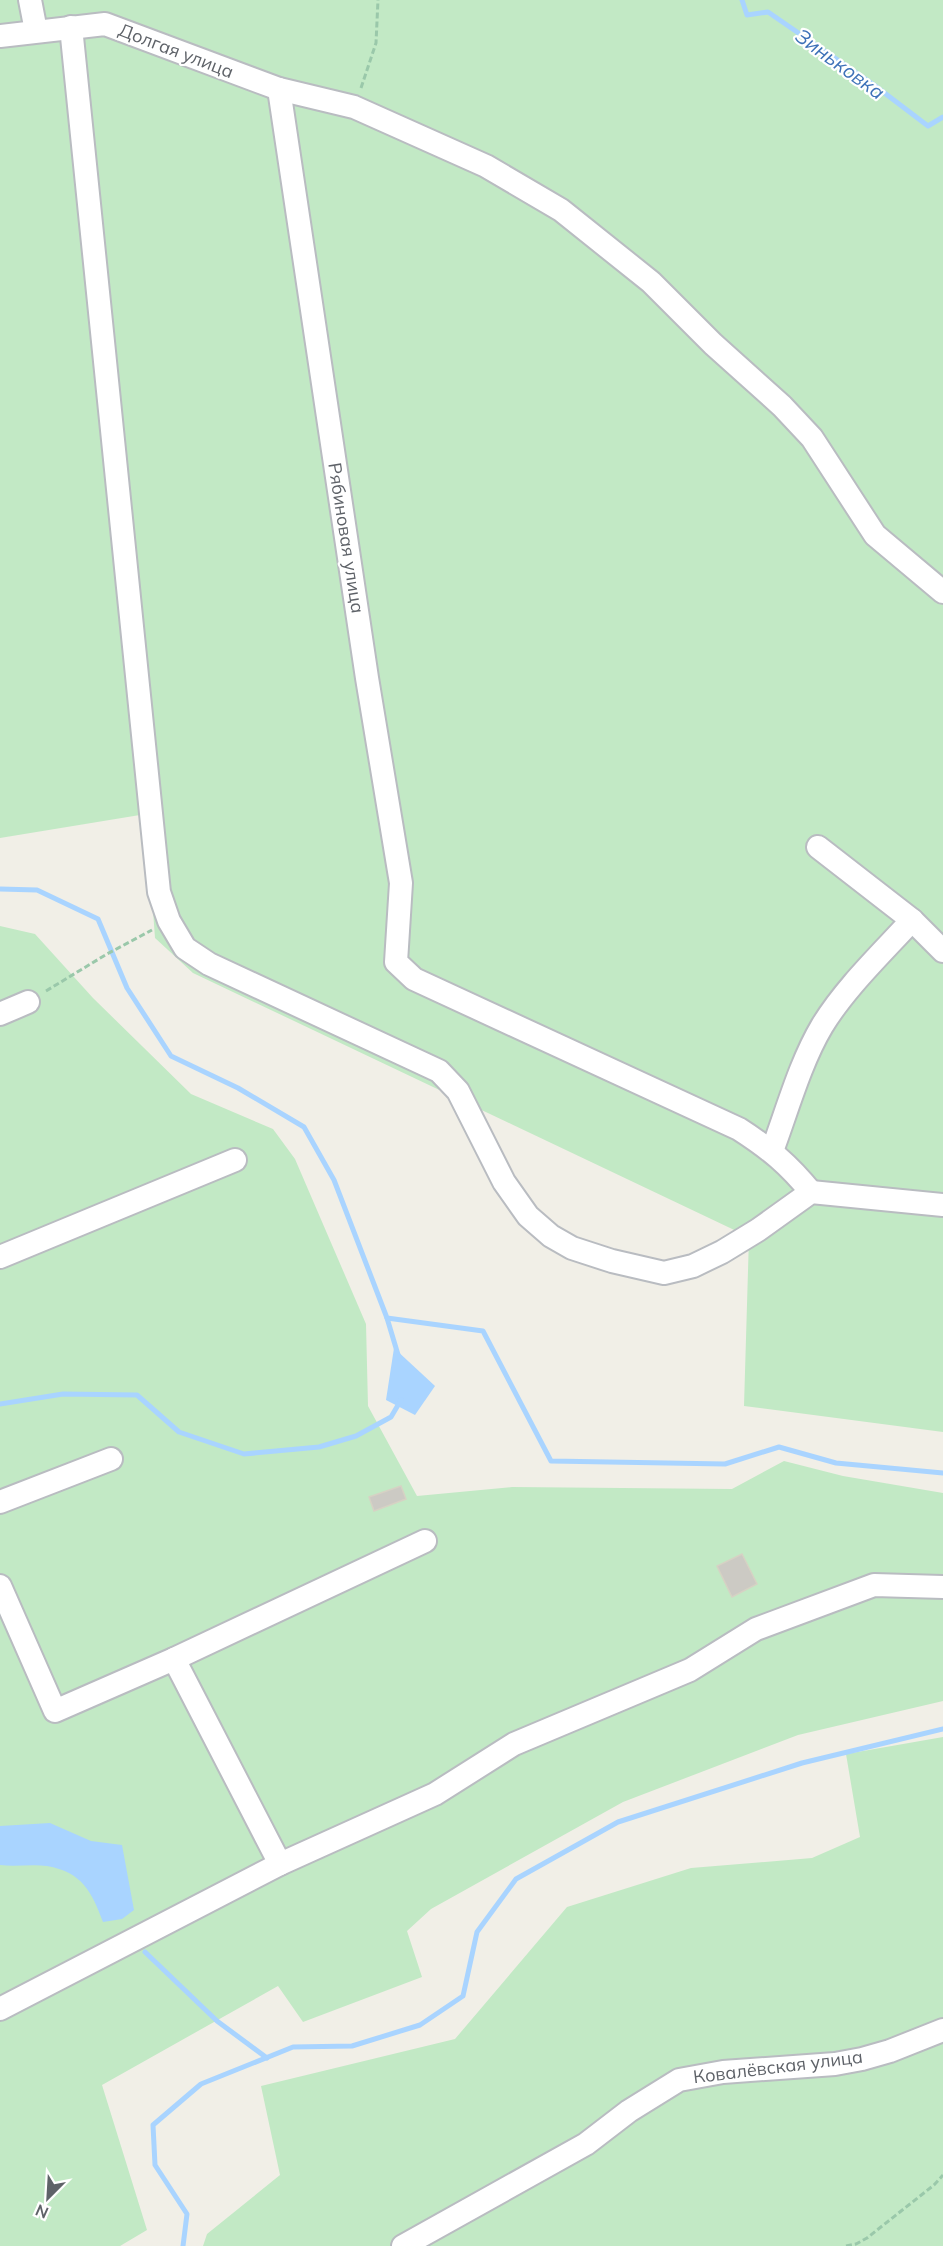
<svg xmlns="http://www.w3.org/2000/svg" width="943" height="2246" viewBox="0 0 943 2246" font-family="Mulish,sans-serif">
<rect width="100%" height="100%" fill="#f1efe7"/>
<g fill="#c2e9c5">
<path d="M0,0H943V1432L744,1406L749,1237L193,973L155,938L146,814L0,838Z"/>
<path d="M0,926L35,934L93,998L191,1094L273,1129L295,1159L366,1324L368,1406L417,1496L512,1487L732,1489L784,1461L843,1476L943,1493V1701L798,1735L623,1802L431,1909L407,1931L422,1977L303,2022L278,1986L102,2085L147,2230L120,2246H0Z"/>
<path d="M943,1737V2246H203L207,2234L280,2175L261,2086L455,2039L567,1907L691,1868L812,1858L860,1837L846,1754Z"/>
</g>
<g fill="#a9d4ff">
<path d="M394,1348L435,1386L415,1415L386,1400Z"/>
<path d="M50,1823L91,1841L122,1845L134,1910L122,1919L103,1922C92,1892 82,1872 47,1866C32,1864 15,1867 0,1865V1826Z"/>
</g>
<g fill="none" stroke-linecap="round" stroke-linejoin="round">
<g stroke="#a9d4ff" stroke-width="5">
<path d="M742,0L747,15L768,12L874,85L928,126L943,117"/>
<path d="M0,889L37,890L98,919L127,988L171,1056L238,1088L304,1127L334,1180L387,1318L483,1331L551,1461L725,1464L779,1447L836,1463L943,1473"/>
<path d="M387,1318L399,1358"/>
<path d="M0,1404L63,1394L137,1395L179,1432L244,1454L319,1447L356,1436L391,1417L401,1400"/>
<path d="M145,1952L217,2021L267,2058"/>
<path d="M183,2246L187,2214L155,2165L153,2125L201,2084L293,2047L352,2046L420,2025L463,1996L477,1932L516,1879L618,1822L802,1763L943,1729"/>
</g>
</g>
<g fill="#cccac4" stroke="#d6d2c4" stroke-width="1.5">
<path d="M401,1486L406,1499L374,1511L369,1497Z"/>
<path d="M742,1554L757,1584L732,1597L717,1566Z"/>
</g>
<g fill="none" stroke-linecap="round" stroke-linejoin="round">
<defs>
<g id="minor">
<path d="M30,0L36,31"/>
<path d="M71,27L159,892L169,921L185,948L209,964L439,1071L458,1091L504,1182L528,1216L551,1236L572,1248L612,1261L664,1273L693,1266L722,1252L758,1230L811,1192L943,1205"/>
<path d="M0,36L105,24L279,89L354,107L486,166L561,210L651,282L713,344L782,406L812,438L875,535L943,592"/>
<path d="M279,89L367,678L401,883L396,962L414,979L739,1129C770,1149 788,1164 811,1192"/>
<path d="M818,847L912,920L943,951"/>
<path d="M0,1014L28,1002"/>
<path d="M772,1151C787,1111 800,1063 822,1026C845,988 882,953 912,920"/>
<path d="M0,1257L235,1160"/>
<path d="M0,1502L111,1459"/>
<path d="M0,1586L55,1711L174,1659L425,1541"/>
<path d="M174,1659L280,1864"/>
<path d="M0,2009L280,1864L435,1794L514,1744L690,1670L756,1629L874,1585L943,1587"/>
<path d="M403,2246L586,2144L629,2111L679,2080L723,2072L835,2064L862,2059L890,2051L943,2030"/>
</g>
</defs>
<use href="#minor" stroke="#b9bcc1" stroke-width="26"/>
<g stroke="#9ac8aa" stroke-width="3" stroke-dasharray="6 3" stroke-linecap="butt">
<path d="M361,88L376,43L378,0"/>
<path d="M46,991L107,954L152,930"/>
<path d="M846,2246L856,2244L867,2238L934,2185L943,2175"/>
</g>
<use href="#minor" stroke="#fff" stroke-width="22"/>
</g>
<g text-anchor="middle" stroke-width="4.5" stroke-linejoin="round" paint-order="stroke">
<g font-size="18" fill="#5e6268" stroke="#fff">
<text transform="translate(176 51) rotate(21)" y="6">Долгая улица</text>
<text transform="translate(346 538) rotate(81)" y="6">Рябиновая улица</text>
<text transform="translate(778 2067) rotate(-7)" y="6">Ковалёвская улица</text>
</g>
<g font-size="20" font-style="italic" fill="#3e72b8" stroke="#fff">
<text transform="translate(840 64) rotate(36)" y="7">Зиньковка</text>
</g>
</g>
<g transform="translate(48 2198) rotate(204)" stroke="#ffffff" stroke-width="4.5" paint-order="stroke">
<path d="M0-4.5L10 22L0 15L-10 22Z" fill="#5e6268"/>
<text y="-9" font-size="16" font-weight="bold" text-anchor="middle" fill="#5e6268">N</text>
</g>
</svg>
